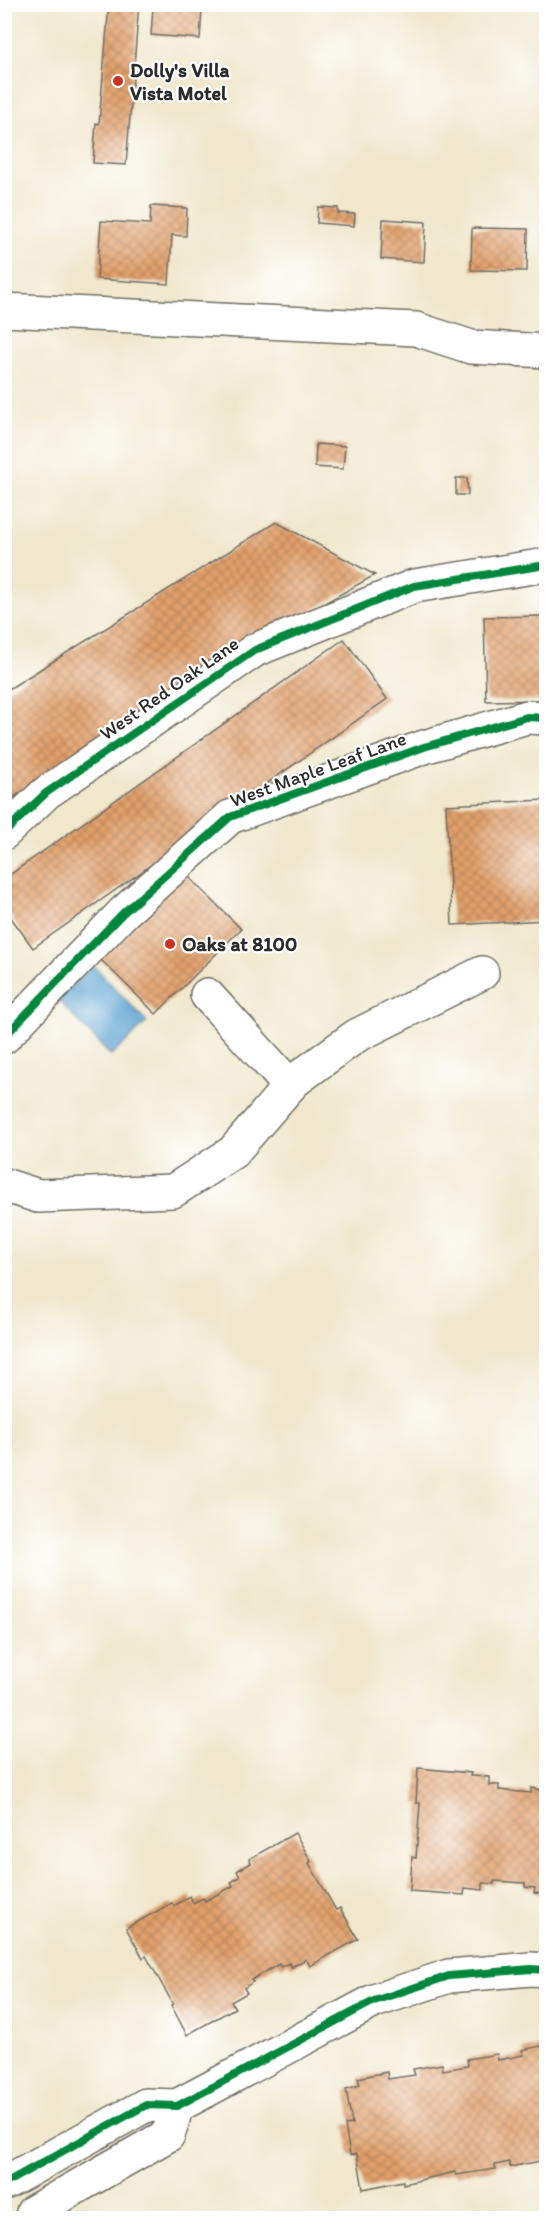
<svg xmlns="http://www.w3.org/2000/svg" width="551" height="2223" viewBox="0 0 551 2223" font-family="Itim,sans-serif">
<defs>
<pattern id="building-cross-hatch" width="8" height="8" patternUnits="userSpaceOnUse" patternTransform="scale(1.5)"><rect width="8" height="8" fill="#e2a06b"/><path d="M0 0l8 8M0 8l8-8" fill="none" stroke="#b78358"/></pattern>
</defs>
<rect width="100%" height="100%" fill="#fff"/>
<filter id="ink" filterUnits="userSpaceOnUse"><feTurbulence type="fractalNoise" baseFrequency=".0167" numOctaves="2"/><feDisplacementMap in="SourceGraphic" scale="12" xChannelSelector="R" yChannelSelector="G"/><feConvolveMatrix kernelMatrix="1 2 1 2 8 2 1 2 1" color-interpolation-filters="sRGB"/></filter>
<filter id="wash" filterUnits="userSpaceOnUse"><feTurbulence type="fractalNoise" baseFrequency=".008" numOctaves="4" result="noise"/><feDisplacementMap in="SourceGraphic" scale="24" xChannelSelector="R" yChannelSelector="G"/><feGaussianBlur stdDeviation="1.35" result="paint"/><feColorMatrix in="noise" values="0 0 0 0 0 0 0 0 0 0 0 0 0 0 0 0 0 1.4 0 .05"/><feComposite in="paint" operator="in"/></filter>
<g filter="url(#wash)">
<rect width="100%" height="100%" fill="#f0e7cc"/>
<path fill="#5aa1d0" stroke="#42667e" stroke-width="1.5" d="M93,965L147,1022L111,1056L57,999Z"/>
<g id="blocks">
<g fill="url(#building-cross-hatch)">
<path d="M109,4H139L126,165L93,163L96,123L99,124Z"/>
<path d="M144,4H220L219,11L202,10L200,39L151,35L153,7L144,6Z"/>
<path d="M151,206L187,208L186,236L172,235L169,284L97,279L101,221L150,224Z"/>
<path d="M318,207L338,208V213L355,214L354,226L317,223Z"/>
<path d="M383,219L426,222L424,262L381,259Z"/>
<path d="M472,228L528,229L527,271L471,270Z"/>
<path d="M316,444L345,446L343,469L315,467Z"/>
<path d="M456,478H467L468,495H456Z"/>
<path d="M276,522L375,575L172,688L4,804V692Z"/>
<path d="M546,616V700L486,701L484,617Z"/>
<path d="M344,639L387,699L33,948L4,908V879Z"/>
<path d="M546,800V920L452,925L446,805Z"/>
<path d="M185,873L241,929L156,1014L100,959Z"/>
<path d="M418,1768L471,1773L470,1776L489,1777V1785H499V1790L531,1793V1788L542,1790V1782L546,1783V1894L534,1893L535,1888L525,1887V1883L494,1881V1884L483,1883V1890L465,1888L464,1895L410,1891L412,1857L416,1858L420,1803H416Z"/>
<path d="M295,1833L311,1861L309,1863L336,1910L340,1908L358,1939L310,1966L306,1959L292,1967L289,1963L281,1967L279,1964L251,1980L253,1982L244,1988L247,1993L231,2002L235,2008L187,2035L171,2005L173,2004L146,1956L143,1958L126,1928L172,1903L174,1906L190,1896L193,1903L203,1898L205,1901L233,1886L231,1882L240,1877L237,1871L251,1863L249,1859Z"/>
<path d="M546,2045V2160L510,2167L509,2162L495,2165L496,2169L456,2175L455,2172L403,2184V2181L363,2189L357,2154L350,2155L345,2125L352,2124L346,2089L360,2085L358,2078L387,2072L388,2079L415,2075L413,2069L442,2064L443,2070L468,2066L467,2059L497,2054L498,2060L524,2055L522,2050Z"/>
</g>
</g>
</g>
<g filter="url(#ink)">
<use href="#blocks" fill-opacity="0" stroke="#706d63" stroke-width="1.5"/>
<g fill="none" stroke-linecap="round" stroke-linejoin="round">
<defs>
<g id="minor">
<path d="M4,310L416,329L471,347L546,351"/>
<path d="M4,833L46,793L255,650L414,586L546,565"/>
<path d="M207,995L290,1086"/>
<path d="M4,1037L123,913L230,817L424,747L527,717L546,718"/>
<path d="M4,1185L38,1196L173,1191L233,1152L293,1082L356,1036L482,973"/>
<path d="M7,2182L146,2105L177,2106L374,2001L449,1976L531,1969L546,1970"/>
<path d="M33,2212L168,2135L177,2106"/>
</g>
</defs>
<use href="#minor" stroke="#706d63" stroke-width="36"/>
<use href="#minor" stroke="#fff" stroke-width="33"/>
<defs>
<g id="cycleway">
<path d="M4,833L46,793L255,650L414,586L546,565"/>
<path d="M4,1037L123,913L230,817L424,747L527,717L546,718"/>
<path d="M7,2182L146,2105L177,2106L374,2001L449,1976L531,1969L546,1970"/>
</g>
</defs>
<use href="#cycleway" stroke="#fff" stroke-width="11"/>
<use href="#cycleway" stroke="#00873e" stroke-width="8"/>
</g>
</g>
<g fill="#c8321e" stroke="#fff" stroke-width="2">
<circle cx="118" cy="81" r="6"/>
<circle cx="170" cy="944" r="6"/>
</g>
<g text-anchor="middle" stroke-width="4.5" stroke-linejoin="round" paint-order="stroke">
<g font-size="20" font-weight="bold" fill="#2b2b2b" stroke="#fff" text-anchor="start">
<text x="130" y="77">Dolly's Villa<tspan x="130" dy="23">Vista Motel</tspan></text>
<text x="182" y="951">Oaks at 8100</text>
</g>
<g font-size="20" fill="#2b2b2b" stroke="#fff">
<text transform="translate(169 688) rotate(-35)" y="7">West Red Oak Lane</text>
<text transform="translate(318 769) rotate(-20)" y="7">West Maple Leaf Lane</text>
</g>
</g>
<rect width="551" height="2223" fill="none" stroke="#fff" stroke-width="24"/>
</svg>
